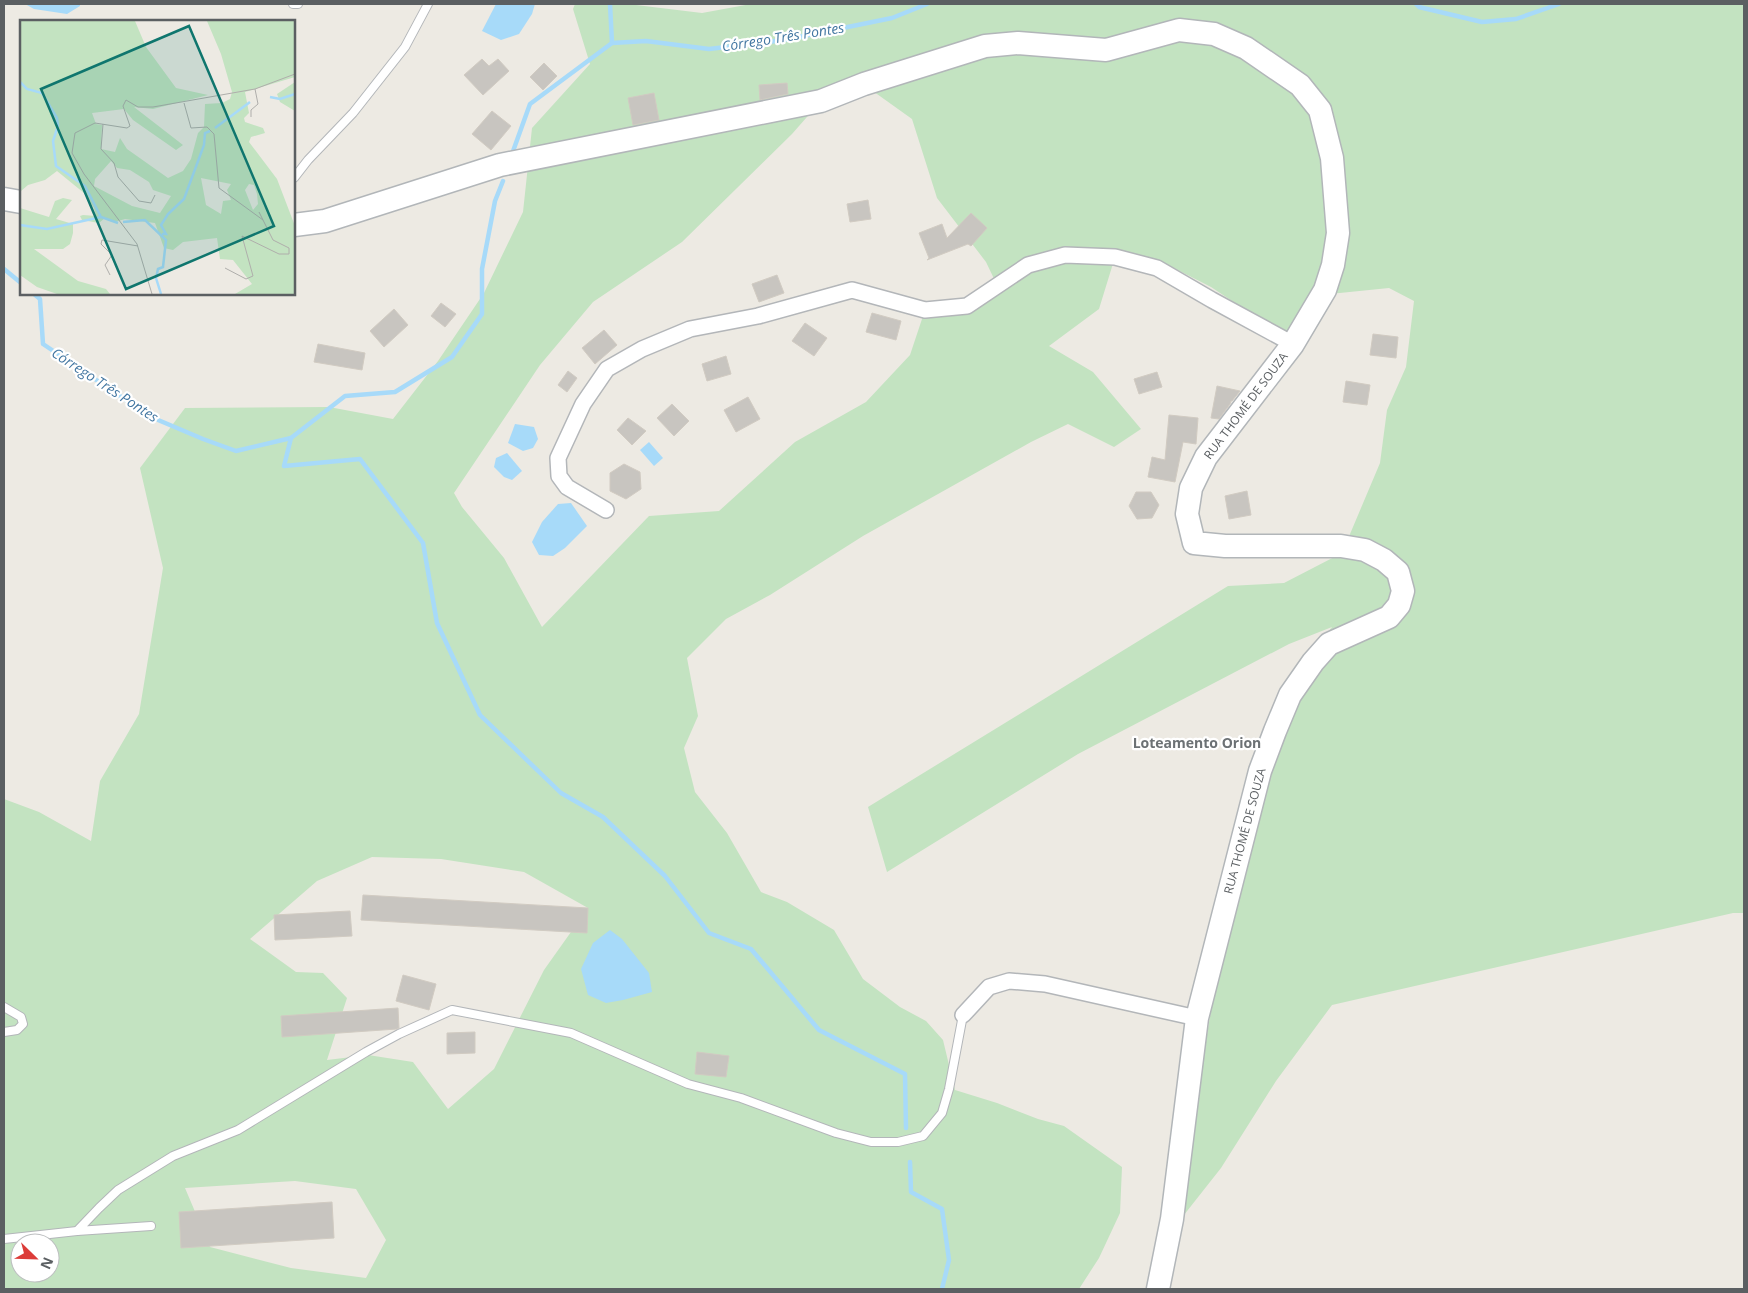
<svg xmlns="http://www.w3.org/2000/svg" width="1748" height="1293" viewBox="0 0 1748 1293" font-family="'Open Sans',sans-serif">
<rect width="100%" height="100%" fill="#edeae3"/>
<path fill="#c3e3c1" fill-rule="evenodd" d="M575,4H635L636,5L702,13L751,4H1744V913H1733L1332,1005L1276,1081L1221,1168L1180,1220L1207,1035L1250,770L1314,650L1332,627L1289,644L1078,754L887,872L868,807L1228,586L1284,583L1342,553L1380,463L1387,410L1406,367L1414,301L1389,288L1320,295L1288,338L1211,287L1158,260L1115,257L1099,309L1049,346L1093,372L1141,429L1114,447L1068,424L1031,442L863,536L770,595L726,619L687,658L698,716L684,748L695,792L727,833L761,892L787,902L834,930L863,979L900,1007L926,1021L943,1040L955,1090L997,1103L1038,1119L1064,1126L1122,1167L1120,1213L1099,1258L1079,1289H4V799L39,812L91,841L100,781L139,714L163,568L140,468L185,408L329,407L393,419L438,361L484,293L523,212L532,128L590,64L573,9ZM863,84L912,119L937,198L986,262L997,285L967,306L925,310L910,355L866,402L795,442L719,511L649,516L542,627L504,558L462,507L454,493L540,365L593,302L682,242L792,134L821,101ZM372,857L441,859L524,872L588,908L544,970L494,1069L448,1109L413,1062L368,1055L327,1060L347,998L323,973L296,972L250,939L317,881ZM295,1181L356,1189L386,1240L366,1278L291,1268L210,1247L185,1188ZM20,1243H50V1273H20Z"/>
<g fill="#a7daf9">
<path d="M25,4H80V6L67,14L34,9Z"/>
<path d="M496,4H535L532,14L519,34L501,40L482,31Z"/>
<path d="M515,424L534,427L538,439L533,448L523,451L508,443Z"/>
<path d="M649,442L663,458L654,466L640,450Z"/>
<path d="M507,453L522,471L512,480L504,477L494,467L496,458Z"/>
<path d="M571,503L587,526L565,548L553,556L539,555L532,542L542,522L558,504Z"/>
<path d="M610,930L622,939L649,973L652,992L623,1000L606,1003L588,995L581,969L593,943Z"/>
</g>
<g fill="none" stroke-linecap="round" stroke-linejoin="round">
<g stroke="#a7daf9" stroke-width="4.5">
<path d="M610,4L612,43"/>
<path d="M1416,4L1419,7L1482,22L1516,19L1559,4"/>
<path d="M512,154L530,104L612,43L646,41L709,49L784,40L892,18L927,4"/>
<path d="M4,269L21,283"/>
<path d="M34,294L40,299L43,344L151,417L203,439L236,451L291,438L345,396L395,392L452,357L482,314V269L495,201L503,181"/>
<path d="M291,438L284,466L360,459L423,543L437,623L480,715L561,793L603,817L665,876L709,933L751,949L819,1030L905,1074L906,1128"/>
<path d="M910,1162L911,1192L942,1209L949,1260L942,1289"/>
</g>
</g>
<g fill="#c8c5c0" stroke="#d1cbc2">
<path d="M482,59L489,66L498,59L509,71L483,95L464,75Z"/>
<path d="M544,63L557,76L543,90L530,77Z"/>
<path d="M787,83L788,94L760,100L759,85Z"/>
<path d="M654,93L659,120L633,125L628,98Z"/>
<path d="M492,111L511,126L491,150L472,134Z"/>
<path d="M868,200L871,219L850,222L847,204Z"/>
<path d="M971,213L987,228L971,246L968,244L927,260L929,258L919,233L942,224L947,238Z"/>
<path d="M777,275L784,293L759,302L752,284Z"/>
<path d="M441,303L456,314L445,327L431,316Z"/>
<path d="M394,309L408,325L384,347L370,331Z"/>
<path d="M872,313L901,321L896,340L866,332Z"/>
<path d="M805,323L827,338L814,356L792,341Z"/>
<path d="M604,330L617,345L595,364L582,348Z"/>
<path d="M1373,334L1398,337L1396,358L1370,355Z"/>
<path d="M318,344L365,353L362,370L314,362Z"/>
<path d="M726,356L731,374L707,381L702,364Z"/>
<path d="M568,371L577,378L567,392L558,385Z"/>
<path d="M1157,372L1162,387L1139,394L1134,379Z"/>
<path d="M1346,381L1370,385L1367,405L1343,402Z"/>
<path d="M1217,386L1240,391L1232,401H1231L1230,404L1219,419L1211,418Z"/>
<path d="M748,397L760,419L736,432L724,410Z"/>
<path d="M672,404L689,421L674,436L657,418Z"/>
<path d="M1169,415L1198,418L1196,444L1183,442L1175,482L1148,477L1152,457L1165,460Z"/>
<path d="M628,418L646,431L632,445L617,430Z"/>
<path d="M624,464L640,472L641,489L626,499L610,491V473Z"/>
<path d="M1247,491L1251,515L1229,519L1225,496Z"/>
<path d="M1136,492H1151L1159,505L1152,518L1137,519L1129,506Z"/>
<path d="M363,895L588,908L587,933L361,920Z"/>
<path d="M350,911L352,936L275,940L274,915Z"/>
<path d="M403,975L436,984L429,1010L396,1001Z"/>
<path d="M398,1008L399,1028L397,1029L282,1037L281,1016Z"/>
<path d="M475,1032V1053L447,1054V1033Z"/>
<path d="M697,1052L729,1056L726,1077L695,1074Z"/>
<path d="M332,1202L334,1238L181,1248L179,1212Z"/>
</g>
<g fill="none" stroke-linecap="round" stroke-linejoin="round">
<defs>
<g id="lane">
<path d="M293,4H298"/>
<path d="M294,178L308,160L353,113L405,47L428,4"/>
<path d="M4,1007L21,1017L23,1024L17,1030L4,1032"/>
<path d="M151,1226L77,1231L99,1208L118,1190L173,1156L238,1130L366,1052L399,1034L452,1010L571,1033L688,1084L741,1098L836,1133L871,1142H898L923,1136L942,1113L949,1089L963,1015"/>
<path d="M4,1239L77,1231"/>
</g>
<g id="street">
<path d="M606,510L567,487L559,476L558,458L583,404L607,369L642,349L690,329L758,316L852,290L925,310L967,306L1028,265L1065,255L1115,257L1157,268L1212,300L1293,344"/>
<path d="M963,1015L989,987L1009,981L1045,984L1197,1018"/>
</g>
<g id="secondary">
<path d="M4,199L21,202"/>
<path d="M294,225L325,221L500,165L821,101L864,84L985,46L1018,43L1106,50L1179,30L1214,34L1246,48L1300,85L1320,110L1332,158L1338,233L1333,265L1325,290L1293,344L1206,457L1191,488L1187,514L1194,543L1225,546H1341L1365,550L1384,560L1398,572L1403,591L1399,605L1389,617L1329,644L1313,662L1290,695L1275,731L1260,771L1197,1018L1172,1219L1158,1289"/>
</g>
</defs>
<use href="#lane" stroke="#b3b6b9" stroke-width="10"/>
<use href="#street" stroke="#b3b6b9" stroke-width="18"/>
<use href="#secondary" stroke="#b2b6b9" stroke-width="25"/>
<use href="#lane" stroke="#fff" stroke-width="8"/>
<use href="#street" stroke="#fff" stroke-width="15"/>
<use href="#secondary" stroke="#fff" stroke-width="22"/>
</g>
<g text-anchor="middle" stroke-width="4.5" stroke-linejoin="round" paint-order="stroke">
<g font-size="12" fill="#5b5f62" stroke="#fff">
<text transform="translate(1246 406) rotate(-53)" y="4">RUA THOMÉ DE SOUZA</text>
<text transform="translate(1245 831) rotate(-75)" y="4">RUA THOMÉ DE SOUZA</text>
</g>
<g font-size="14" font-style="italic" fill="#4276a1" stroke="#fff">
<text transform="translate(783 37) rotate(-9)" y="5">Córrego Três Pontes</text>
<text transform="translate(105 385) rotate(33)" y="5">Córrego Três Pontes</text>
</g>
<g font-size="14" font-weight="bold" fill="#6c7174" stroke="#fff">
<text x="1197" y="748">Loteamento Orion</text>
</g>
</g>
<g transform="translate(20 20)">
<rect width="275" height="275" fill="#edeae3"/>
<path d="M0,1H115L126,27L156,68L188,75L133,89L114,87L163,125L156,130L113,100L104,89L72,93L76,104L82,105L81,129L95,132L100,118L107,129L148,158L163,151L171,139L178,113L184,107L185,84L202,83L210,79L212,72L201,34L187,1H275V57L225,72L229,93L224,98L225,102L243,108L245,113L231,117L229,122L257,159L275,206V274H215L232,264L213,240L200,239L197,218L163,222L153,230L144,228L135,203L105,199L95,202L85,198L79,203L62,200L60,196L63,195L76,196L74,188L64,173L37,151L25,160L8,165L1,171L0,188L29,197L35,181L43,178L52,180L36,199L53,204V213L50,224L43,229H14L58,261L86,269L90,274H37L17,267L0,255ZM91,141L97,148L110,150L129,162L133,170L151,176L140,193L112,186L74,166L75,159ZM181,158L211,164L207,170L211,180L203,181L201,194L186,185ZM229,164L234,165L237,174L238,184L233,190L225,170ZM275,62V91L260,82L257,74Z" fill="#c3e3c1" fill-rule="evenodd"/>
<path fill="none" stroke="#a7daf9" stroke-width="2.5" d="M0,62L7,69L22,73L37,98L38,106L33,121L36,146L65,166L81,197L98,203M250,77L260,79L275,74M195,108L230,82M103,202L125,200L146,220L143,247L138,249L136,258L141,274M0,205L27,209L81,197M142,214H146L141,205L148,194L164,179L184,125L185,113L190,111"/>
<path fill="none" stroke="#afaeab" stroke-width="1" d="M164,83L171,108L187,107L194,114L199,168L243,200L239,192M231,97V90L238,84L235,69M83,104L81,129L94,143L98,157L119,181L131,183L135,175M205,248L226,259L233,256L222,216L259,234H269V228L253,220L243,200M90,255L85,245L92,235L81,224L82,220L118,226M132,274L117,224L64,154L52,133L55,113L75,103L107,108L110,106L103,86L106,80L118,87H133L235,69L275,54"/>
<path fill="#0f766e" fill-opacity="0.15" stroke="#0f766e" stroke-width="2.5" d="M169,6L254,206L106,269L21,69Z"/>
<rect width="275" height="275" fill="none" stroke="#5b5f62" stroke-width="2.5"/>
</g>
<rect width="1748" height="1293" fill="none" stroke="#5b5f62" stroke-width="10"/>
<g transform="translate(35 1258) rotate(113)"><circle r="24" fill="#ffffff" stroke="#bdbfc0"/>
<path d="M0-4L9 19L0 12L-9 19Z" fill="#dc3c39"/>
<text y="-8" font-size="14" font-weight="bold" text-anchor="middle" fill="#5b5f62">N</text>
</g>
</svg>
